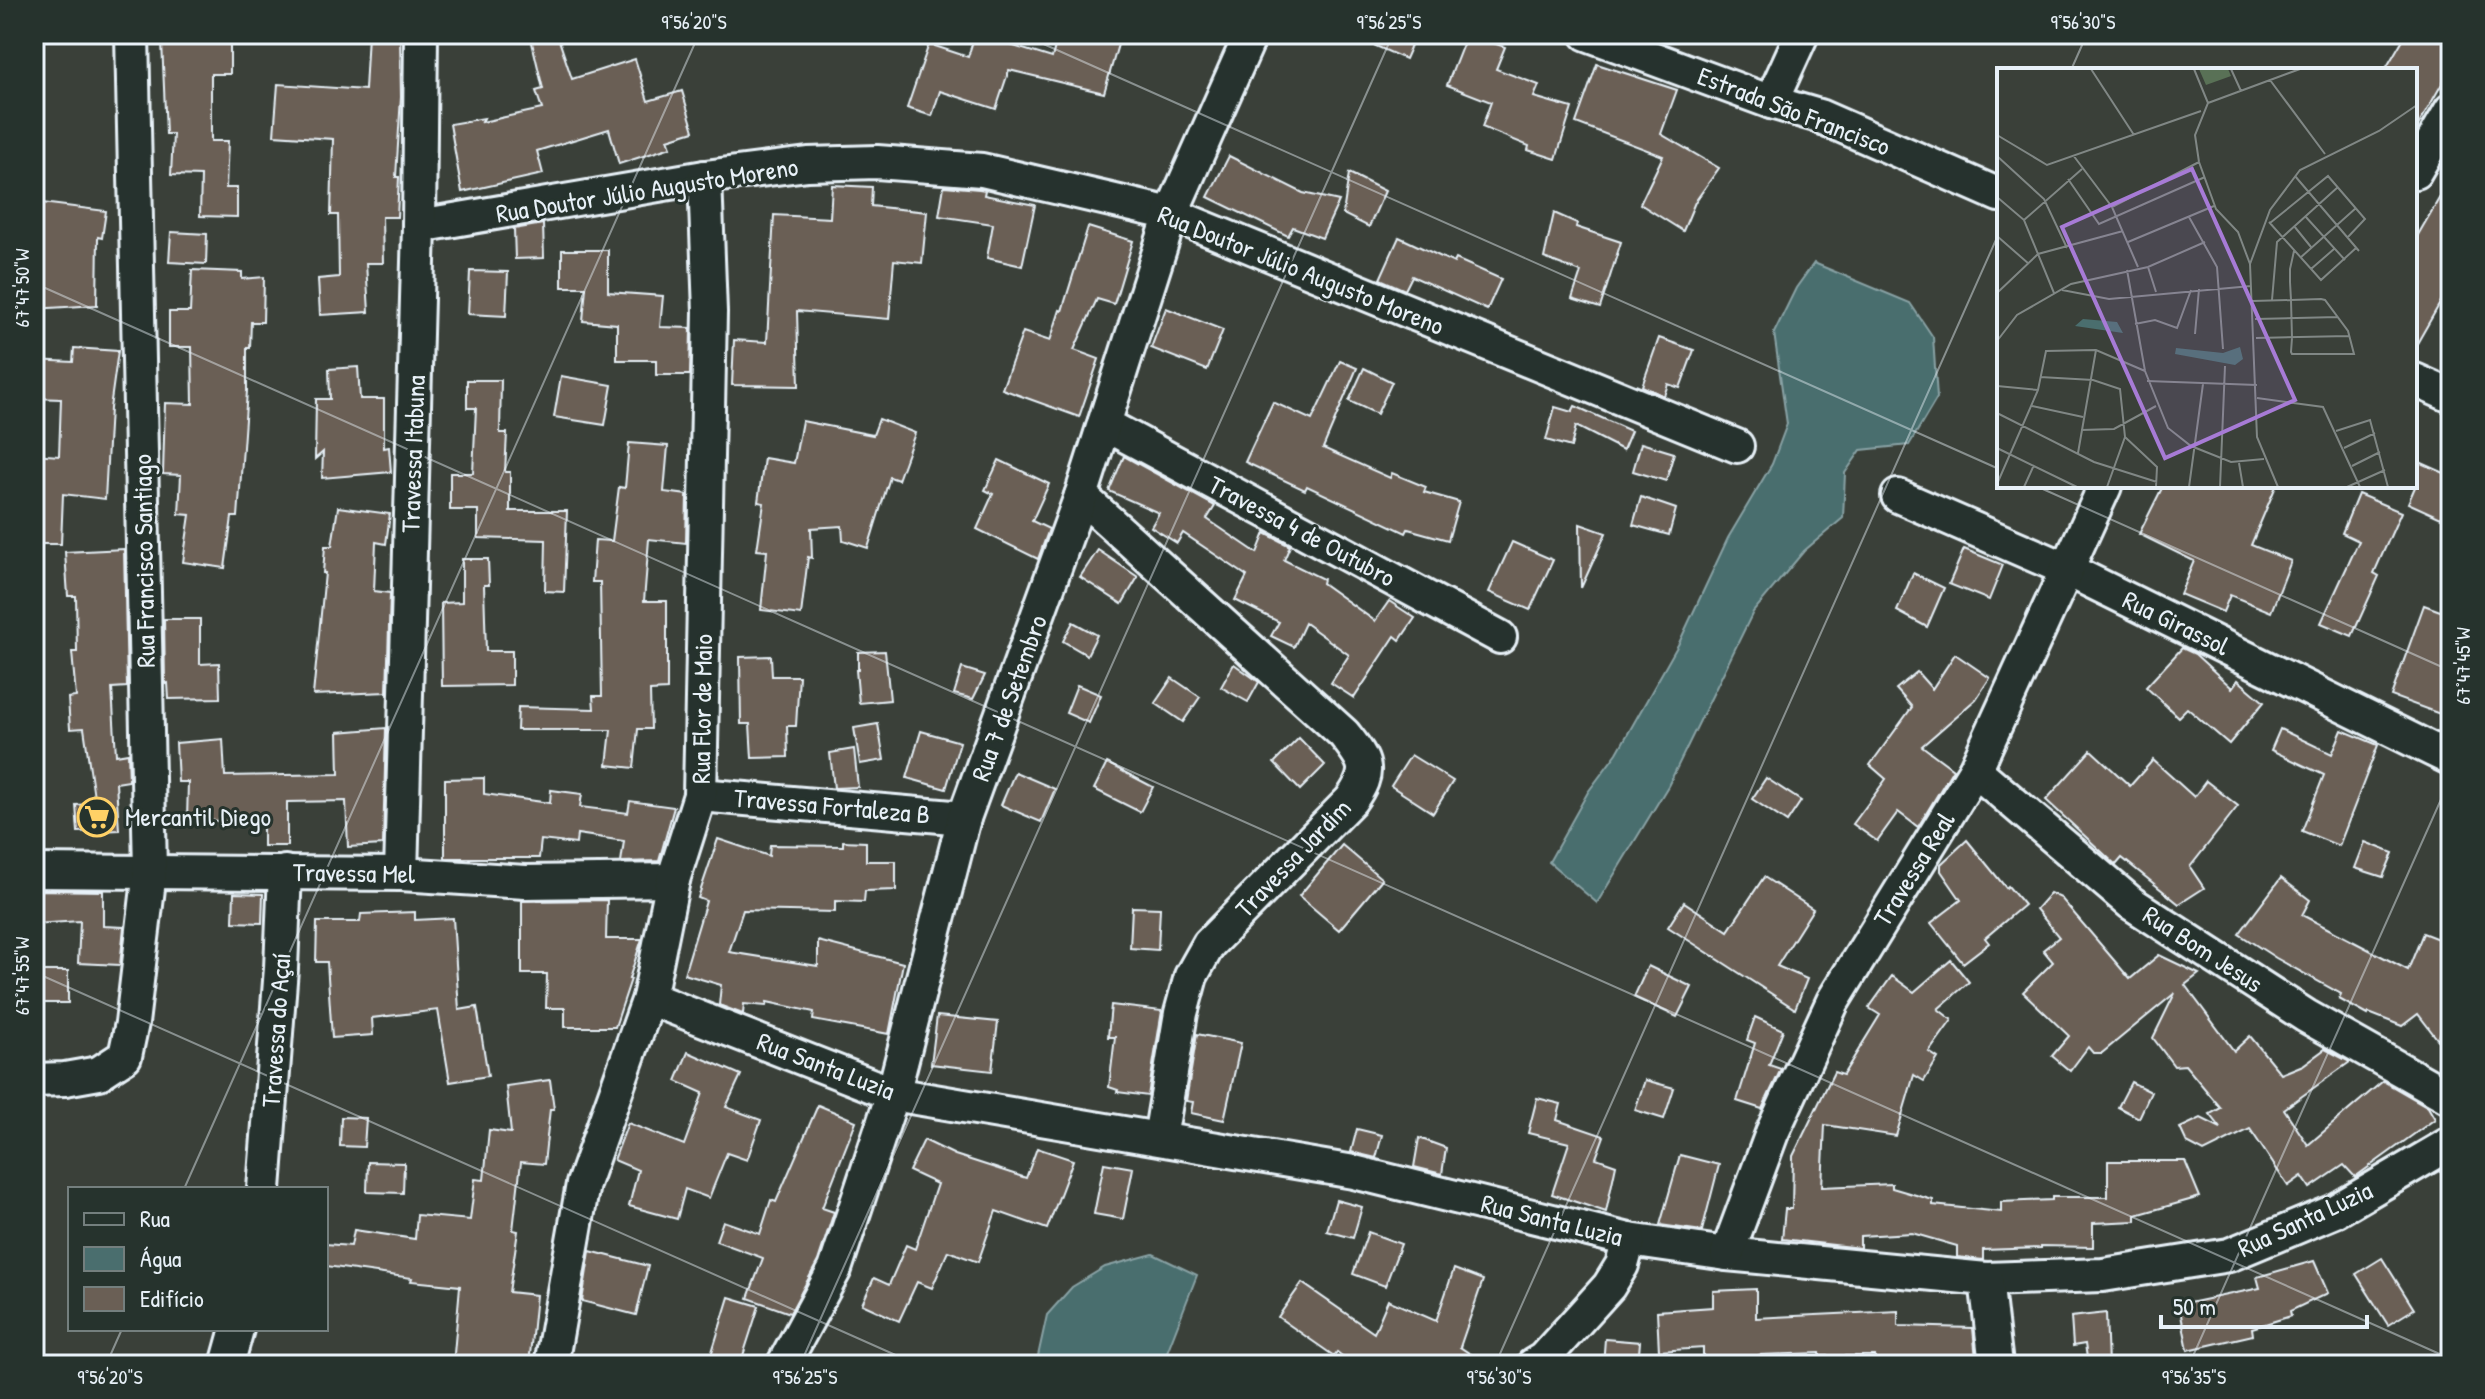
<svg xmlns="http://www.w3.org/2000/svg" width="2485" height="1399" viewBox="0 0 2485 1399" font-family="'Patrick Hand',sans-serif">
<rect width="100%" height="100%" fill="#3a4039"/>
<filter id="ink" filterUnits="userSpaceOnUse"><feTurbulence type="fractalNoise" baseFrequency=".0125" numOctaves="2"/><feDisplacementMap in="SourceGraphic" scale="16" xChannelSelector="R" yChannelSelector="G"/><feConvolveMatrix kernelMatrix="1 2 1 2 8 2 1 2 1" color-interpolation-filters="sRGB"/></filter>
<g filter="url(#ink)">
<g fill="#4a6e6e" stroke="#89a2a5" stroke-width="2">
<path d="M1814,263L1910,303L1933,337L1937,398L1909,445L1861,450L1845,473L1843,518L1804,551L1753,612L1668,786L1597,903L1549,862L1588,792L1617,753L1679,643L1728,538L1772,464L1787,424L1774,333L1796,288Z"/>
<path d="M1153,1254L1197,1275L1162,1365H1036L1047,1315L1072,1287L1105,1267Z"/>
</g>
<g fill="#6a5f55" stroke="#e8f1f8" stroke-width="2">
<path d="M368,34H400L401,97L396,177H399L397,217H382L383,263H366L369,312L320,315L318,279L339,277L338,215H331L333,139L274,135L278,84L365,90Z"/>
<path d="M530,34H557L572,79L635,59L648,101L682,91L694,131L668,139L671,147L619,164L609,129L537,151L543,174L462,192L450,124L484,118L482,122L542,109L536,91L543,89Z"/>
<path d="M975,34L1052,58L1058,34H1121L1104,93L1009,70L996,109L940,91L932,116L907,108L929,44L968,57Z"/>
<path d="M1349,34H1416L1405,59Z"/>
<path d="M1467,34L1505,47L1496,69L1539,85L1534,97L1572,108L1556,159L1528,150L1529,146L1482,127L1491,102L1447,85Z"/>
<path d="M2406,34H2451V68L2415,131V70H2385Z"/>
<path d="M162,41H230V74H211V141H228L226,188H237V217L200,216L201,176L171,175L173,134H166Z"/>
<path d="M1597,64L1677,90L1661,134L1719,168L1695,202L1683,231L1640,204L1663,156L1576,123Z"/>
<path d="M1229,156L1303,193L1339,201L1322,238L1293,227L1288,236L1208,197Z"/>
<path d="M1349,173L1385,191L1369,227L1343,214Z"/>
<path d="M2451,178V284L2415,347V240Z"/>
<path d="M832,185L872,187L871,206L927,212L922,263L894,260L889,319L797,311L799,386L732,385L734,340L767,342L774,215L830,218Z"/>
<path d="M944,186L979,189L985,190L984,195L1035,205L1022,266L987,258L993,224L939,216Z"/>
<path d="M34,202L106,211L102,238L98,237L97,305L34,309Z"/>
<path d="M1554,213L1577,223L1576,227L1621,242L1600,308L1572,299L1581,272L1544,258Z"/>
<path d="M543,224L544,258L515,259L514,229Z"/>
<path d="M1088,227L1133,241L1114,304L1097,299L1074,350L1099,359L1079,417L1002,389L1023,332L1050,341L1060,310L1062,311Z"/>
<path d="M171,232L207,234L206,264L169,262Z"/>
<path d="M1399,237L1454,263L1456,259L1501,279L1487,310L1412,276L1405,290L1380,279Z"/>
<path d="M562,250H608V292L663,296L660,327L691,328L690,375H656V360H617V324L583,321L586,287H562Z"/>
<path d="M192,270L242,272V279L264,277L263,322H251L250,348H247V391L238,517H232L225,568L183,562L190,515L179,514L181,475L163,474L165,403L193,404L192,347H169V312H190Z"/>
<path d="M470,271L508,272L506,316L468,314Z"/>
<path d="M1166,308L1223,330L1207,370L1151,348Z"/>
<path d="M1659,338L1694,350L1680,388L1668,384L1664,396L1642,386Z"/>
<path d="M74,348L118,351L110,408L105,499L63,494L61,544H34V454L59,456L61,399L34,398V360L73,362Z"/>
<path d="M1340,361L1357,368L1323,448L1390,478L1392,473L1426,487L1424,492L1459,502L1448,540L1408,529L1406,533L1307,486L1305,490L1245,462L1273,402L1312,420Z"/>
<path d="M358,367L360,399H384V448L389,447L391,472L322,478L323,452L315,459L316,399H330L329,369Z"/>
<path d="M1364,368L1392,382L1377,414L1349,401Z"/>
<path d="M561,376L612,385L605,425L554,417Z"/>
<path d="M467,380H501L500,433H507L505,472H510V511H567L564,592L545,591L546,540L478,538V510H450V473H473L476,408H467Z"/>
<path d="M1575,406L1631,431L1623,450L1576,426L1571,447L1546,440L1555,407L1572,412Z"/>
<path d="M879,419L915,433L898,480L890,477L868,548L843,540L842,526L811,528L812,558L808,557L801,615L761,610L767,551L757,550L764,503L758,502L764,458L794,463L802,421L873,435Z"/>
<path d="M629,443L668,446L664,492L687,495L686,543L649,539L644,601H667V690L650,691L651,729H638L634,768L607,765L611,730H517L518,707L594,709L593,696H602L600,582H592L595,540L612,541L619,487L625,488Z"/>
<path d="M1641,443L1674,453L1666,481L1633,471Z"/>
<path d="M1124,456L1215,506L1207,519L1257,553L1265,533L1290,546L1284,560L1323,579L1322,583L1375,621L1389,601L1415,618L1400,640L1395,636L1354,698L1331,683L1349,655L1305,623L1294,647L1271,636L1279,622L1235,600L1247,576L1183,533L1177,543L1151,527L1159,513L1109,491Z"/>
<path d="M999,460L1049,484L1032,521L1049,529L1038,559L977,529L993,494L985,490Z"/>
<path d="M2415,460L2451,476V496L2441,518L2408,503L2415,487Z"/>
<path d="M2163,486H2276L2251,545L2291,561L2271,612L2230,595L2223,612L2180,594L2194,561L2139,534Z"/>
<path d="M2358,494L2401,512L2374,573L2379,576L2352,636L2321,623L2359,541L2342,533Z"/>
<path d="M1641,497L1676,509L1669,535L1633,525Z"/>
<path d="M338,507L390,514L386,544L376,542L374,591L390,593L387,692L313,695L325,573H323L325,546H332Z"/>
<path d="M1580,524L1606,533L1581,588Z"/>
<path d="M1512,542L1553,560L1530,610L1489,592Z"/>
<path d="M124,549L127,687L112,688L116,755L128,753L129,781L116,783L119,830L78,832L76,805L95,804L84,728L70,729L68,698L76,697L72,652H77L76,596H68L65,552Z"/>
<path d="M1964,549L2003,565L1989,600L1949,584Z"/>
<path d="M1098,550L1138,577L1122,604L1080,577Z"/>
<path d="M462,559H488L489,585H484L486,651H512V685L442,686L441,603L462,602Z"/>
<path d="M1913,573L1944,588L1927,627L1897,611Z"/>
<path d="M2424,605L2451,615V684L2440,714L2391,696Z"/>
<path d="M164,619H200V664L219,663L220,698L169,699L168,683L165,684Z"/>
<path d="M1073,622L1097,635L1087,655L1063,641Z"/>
<path d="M2182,648L2195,654L2232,688L2238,680L2264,702L2229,744L2187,708L2178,717L2146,687Z"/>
<path d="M885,651L890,700L859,703L856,670H858V652Z"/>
<path d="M1955,654L1990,678L1976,699L1922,746L1953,769L1918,827L1898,812L1877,841L1853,824L1886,779L1870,765L1912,707L1896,689L1917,672L1932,689Z"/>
<path d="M771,656L772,676H799L796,726H787L788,757L752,758L750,724H741L740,657Z"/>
<path d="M1234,664L1259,682L1248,702L1221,687Z"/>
<path d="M962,668L985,675L973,699L954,694Z"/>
<path d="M1172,678L1200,697L1183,722L1155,703Z"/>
<path d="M1077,685L1101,695L1089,723L1066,713Z"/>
<path d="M878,724L884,760L860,764L854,728Z"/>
<path d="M386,728L383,845L348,847L346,801L287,802V846H263V822L187,820L188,782H178L176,743L223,739L225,776L339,774L338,732Z"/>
<path d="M2280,729L2332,754L2342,730L2378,745L2339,846L2302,831L2324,775L2271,750Z"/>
<path d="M921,731L960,742L946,789L907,778Z"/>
<path d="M1299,738L1325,765L1300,790L1274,763Z"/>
<path d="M854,749L858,787L834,788L830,753Z"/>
<path d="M2091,750L2130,786L2153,760L2194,797L2206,781L2238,806L2190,867L2204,888L2179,904L2122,858L2116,865L2046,800Z"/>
<path d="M1411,755L1453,781L1433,813L1391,786Z"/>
<path d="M1107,763L1153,787L1140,812L1094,789Z"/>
<path d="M1015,772L1055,789L1041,822L1001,805Z"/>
<path d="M484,778V794L550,803L551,790L582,794L580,807L628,813L630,801L674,807L659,861L621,862L624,841L577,834L576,844L541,840L539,858H445V779Z"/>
<path d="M1766,778L1801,801L1787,822L1752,799Z"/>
<path d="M718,839L769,856L770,845L843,846V841L866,842V861H896V890L865,891L864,902L835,901V912L743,910L729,952L818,966V941L903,963L889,1034L813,1020L814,1012L767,1002L766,1006L744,1004L743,1014L740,1013L719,1005L721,985L684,974L706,901L698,898Z"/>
<path d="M1967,840L2006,888L2008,886L2024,905L1985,938L1989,943L1963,963L1931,923L1961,900L1941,871V864Z"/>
<path d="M2365,842L2393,853L2383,877L2355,868Z"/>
<path d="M1342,845L1382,879L1339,930L1299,896Z"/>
<path d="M1764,877L1813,909L1777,966L1807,979L1795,1009L1668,927L1684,902L1728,931Z"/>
<path d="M2281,878L2310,900L2302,915L2408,970L2423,933L2451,944V1002L2438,1040L2418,1014L2402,1026L2369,1013L2368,1015L2339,999L2341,994L2276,958L2239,934Z"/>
<path d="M34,890L103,891V926L124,927L120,965L78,963L80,921L34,924Z"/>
<path d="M234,893L263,894L262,923L233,922Z"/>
<path d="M2050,893L2061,898L2130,979L2159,955L2199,974L2185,985L2234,1051L2250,1036L2281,1074L2303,1065L2325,1049L2350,1062L2284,1109L2308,1145L2383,1081L2428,1107L2435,1119L2355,1177L2344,1165L2310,1188L2302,1176L2288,1186L2250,1129L2204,1152L2187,1143L2180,1128L2201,1118L2221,1128L2210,1114L2221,1108L2185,1065L2174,1066L2153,1038L2175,993L2102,1053H2093L2088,1047L2070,1071L2052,1056L2069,1036L2023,992L2053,962L2043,950L2059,937L2036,909Z"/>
<path d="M607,900L606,939H642L629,979H631L615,1027H565V1008H546L547,974H522V901Z"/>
<path d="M1132,907L1160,908L1158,950L1130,948Z"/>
<path d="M415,912V920L453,918L459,1010L477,1007L488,1076L450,1082L438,1010L372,1018L373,1035L332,1038L327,962H316L317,922H360L361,914Z"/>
<path d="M1951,960L1969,982L1938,1009L1952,1020L1929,1052L1938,1058L1924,1081L1914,1075L1896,1136L1825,1125L1822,1187L1892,1184V1188L1933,1200V1205L2001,1212V1202L2052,1200V1197H2108V1161H2185L2200,1197L2136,1215V1221L2093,1223V1247L2041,1246V1248L1983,1250V1260L1957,1257V1246L1912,1233L1860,1236V1248L1782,1239L1785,1209H1792L1793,1156L1834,1072L1843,1075L1880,1015L1869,1008L1892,976L1914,992Z"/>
<path d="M1648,966L1692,987L1677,1017L1634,997Z"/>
<rect x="34" y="971" width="34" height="32"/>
<path d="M1111,1005L1162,1011L1148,1096L1117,1092L1118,1090L1109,1087L1115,1037H1108Z"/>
<path d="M937,1016L998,1022L992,1071L931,1064Z"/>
<path d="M1755,1017L1783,1030L1769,1065L1781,1069L1762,1109L1737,1101L1755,1043L1747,1040Z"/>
<path d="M1197,1034L1241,1043L1224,1120L1191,1113L1193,1102L1186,1101Z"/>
<path d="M688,1052L741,1075L726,1107L761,1120L747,1160L727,1153L709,1198L685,1189L677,1219L629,1206L638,1170L614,1160L628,1123L684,1145L703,1093L676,1081Z"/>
<path d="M550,1080L554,1109H550L544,1164L521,1162L513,1230L518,1231L509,1292L536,1295L529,1365H453L460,1286L411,1281L412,1278L326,1266V1244L351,1246L354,1230L415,1239L417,1215L470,1220L475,1179L484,1180L489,1130L511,1133L506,1086Z"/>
<path d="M1645,1080L1674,1088L1664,1119L1635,1110Z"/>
<path d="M2131,1082L2151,1092L2139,1118L2118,1107Z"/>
<path d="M1537,1098L1561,1104L1557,1120L1604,1136L1596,1158L1616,1165L1606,1212L1552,1194L1569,1143L1528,1133Z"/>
<path d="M818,1105L856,1121L822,1208L834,1212L818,1261L790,1313L748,1298L763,1258L716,1241L723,1221L760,1234L771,1200L776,1202Z"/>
<path d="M341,1117L366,1118L364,1147L340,1146Z"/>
<path d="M1357,1129L1382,1135L1376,1158L1351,1152Z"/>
<path d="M1419,1138L1446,1148L1442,1174L1414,1167Z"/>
<path d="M924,1140L955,1155L1026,1178L1037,1148L1073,1160L1047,1229L996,1211L978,1262L948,1251L932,1288L917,1282L899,1321L862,1304L874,1278L889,1285L906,1245L915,1249L937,1184L909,1171Z"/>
<path d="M1680,1155L1719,1165L1702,1231L1660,1225Z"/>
<path d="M368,1162L404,1163L403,1193L367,1192Z"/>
<path d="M1104,1163L1133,1168L1123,1219L1094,1214Z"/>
<path d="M1336,1200L1362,1207L1353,1238L1327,1231Z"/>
<path d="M1368,1232L1401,1244L1385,1286L1353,1274Z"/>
<path d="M590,1251L648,1266L636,1315L582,1301Z"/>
<path d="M2382,1258L2414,1309L2388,1325L2356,1274Z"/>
<path d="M2314,1261L2328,1293L2290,1311L2291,1316L2252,1328L2253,1335L2188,1350L2179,1305L2260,1288L2257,1277Z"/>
<path d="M1454,1269L1483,1280L1460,1347L1487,1365H1353L1337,1352L1334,1356L1278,1317L1302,1283L1374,1333L1388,1300L1436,1321Z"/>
<path d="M1756,1289V1318L1898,1311V1326L1973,1328L1976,1359L1916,1357L1917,1365H1875V1356H1820V1353L1759,1355V1365H1703V1348L1659,1351L1657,1311L1713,1307V1291Z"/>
<path d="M729,1297L759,1306L740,1365H708Z"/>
<path d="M2106,1313L2108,1365H2088L2085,1344L2073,1346L2071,1317Z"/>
<path d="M1605,1339L1640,1342L1638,1365H1603Z"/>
</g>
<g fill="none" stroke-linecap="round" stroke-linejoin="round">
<defs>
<g id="minor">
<path d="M1587,34L1771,102L1819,116L1999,195"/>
<path d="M1771,102L1802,34"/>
<path d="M2415,172L2451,110"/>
<path d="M419,226L705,177L808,164L877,162L982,170L1171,214L1737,446"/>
<path d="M2415,380L2451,396"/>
<path d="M1104,424L1500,637"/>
<path d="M1081,496L1344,734C1365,761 1373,769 1351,800L1209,944L1191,976L1181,1013L1160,1138"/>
<path d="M1898,496L2066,569L2451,759"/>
<path d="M1975,770L2131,903L2306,1016L2451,1098"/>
<path d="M700,795L964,818"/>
<path d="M34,871L401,874L525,882L673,880"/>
<path d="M401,874L419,226L421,34"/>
<path d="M649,998L893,1094L1354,1172L1629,1240L1727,1254L1986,1279L2103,1275L2229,1255L2335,1211L2451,1143"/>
<path d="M34,1080L65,1079L99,1073L125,1056L132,1023L150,871L132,34"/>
<path d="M264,1189L281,968L285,872"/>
<path d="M1727,1254L1772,1133L1833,1001L1975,770L2105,486"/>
<path d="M1986,1279L1996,1365"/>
<path d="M227,1365L237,1329"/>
<path d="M551,1365L583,1184L649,998L673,880L700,795L710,312L705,177"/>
<path d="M783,1365L835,1269L893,1094L964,818L1081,496L1171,214L1251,34"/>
<path d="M1533,1365L1543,1359L1609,1286L1622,1265L1629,1240"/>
</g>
</defs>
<use href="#minor" stroke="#e8f1f8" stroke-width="38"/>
<use href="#minor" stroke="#26332d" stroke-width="32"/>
</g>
</g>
<path fill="none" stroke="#e8f1f8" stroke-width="2" stroke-opacity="0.45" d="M1021,34L1999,469M2071,70L2087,34M34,283L2451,1359M2036,486L2451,671M34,972L918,1365M184,1189L699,34M106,1365L122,1329M800,1365L1393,34M1495,1365L1999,233M2189,1365L2451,777"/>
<defs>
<symbol id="supermarket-ring" viewBox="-11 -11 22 22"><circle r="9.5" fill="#26332d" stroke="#ffd166" stroke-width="1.5"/><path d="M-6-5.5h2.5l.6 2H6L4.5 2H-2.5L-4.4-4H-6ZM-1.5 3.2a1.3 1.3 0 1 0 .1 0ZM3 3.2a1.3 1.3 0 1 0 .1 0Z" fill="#ffd166"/></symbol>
</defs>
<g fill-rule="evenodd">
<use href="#supermarket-ring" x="75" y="795" width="44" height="44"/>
</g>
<g text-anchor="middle" stroke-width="6" stroke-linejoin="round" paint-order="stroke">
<g font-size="26" fill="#e8f1f8" stroke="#26332d">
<text transform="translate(1794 111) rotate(21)" y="9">Estrada São Francisco</text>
<text transform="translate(647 190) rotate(-9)" y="9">Rua Doutor Júlio Augusto Moreno</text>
<text transform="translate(1301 270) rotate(22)" y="9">Rua Doutor Júlio Augusto Moreno</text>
<text transform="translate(413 454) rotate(-88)" y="9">Travessa Itabuna</text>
<text transform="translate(1302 531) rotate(28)" y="9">Travessa 4 de Outubro</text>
<text transform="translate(144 561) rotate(-91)" y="9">Rua Francisco Santiago</text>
<text transform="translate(2176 623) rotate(26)" y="9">Rua Girassol</text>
<text transform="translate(1009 698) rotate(-70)" y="9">Rua 7 de Setembro</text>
<text transform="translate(702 709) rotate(-89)" y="9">Rua Flor de Maio</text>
<text transform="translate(832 806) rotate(5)" y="9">Travessa Fortaleza B</text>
<text transform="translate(1293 858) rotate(-46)" y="9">Travessa Jardim</text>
<text transform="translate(1914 869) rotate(-58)" y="9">Travessa Real</text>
<text transform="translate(354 873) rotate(1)" y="9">Travessa Mel</text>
<text transform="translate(2203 949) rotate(33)" y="9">Rua Bom Jesus</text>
<text transform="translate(276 1030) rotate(-86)" y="9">Travessa do Açaí</text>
<text transform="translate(826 1066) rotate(21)" y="9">Rua Santa Luzia</text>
<text transform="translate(2305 1219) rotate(-25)" y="9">Rua Santa Luzia</text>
<text transform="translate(1552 1220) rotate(14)" y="9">Rua Santa Luzia</text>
</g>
<g font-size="26" fill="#e8f1f8" stroke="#26332d" text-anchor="start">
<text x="125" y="826">Mercantil Diego</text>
</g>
</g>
<g transform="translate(1997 68)">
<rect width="420" height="420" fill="#3a4039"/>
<path d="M202,1H231L234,8L209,17Z" fill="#597156"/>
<path d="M86,251L120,254L126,265L78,258ZM243,279L246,291L238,297L178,286L179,280L226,285Z" fill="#4a6e6e"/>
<path fill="none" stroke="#808785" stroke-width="2" d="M94,1L137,67M197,1L211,35L198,67L202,94L219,141L241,164L253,196L260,369L281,419M234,1L244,23M273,12L328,86M211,35L303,1M0,67L50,97L204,43M76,87L115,139L141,199M0,88L47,131L70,180M298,108L362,183M71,111L102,156L208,109M0,129L27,152L57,225M115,139L202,94M308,148L348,192M192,149L220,199L226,281M27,152L85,101M272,154L324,212L359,180M273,155L331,108L368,151L350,170M297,158L314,179M0,168L32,196M131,174L217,138M303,190L359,140M253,196L273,142L303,102L382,63L420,37M151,199L159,224M314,201L337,181M130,202L148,303L171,360L194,378L234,394L267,391M65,222L112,231L254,218M0,225L41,186L126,163M275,232L280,174L341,119M255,233L294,232L324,231L328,232L351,263L357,286H295L294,284L295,270L294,232L293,214V201L297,183M258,251L341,249M138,256L158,252L180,260L194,222M198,266L202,221M259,270L352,268M0,273L20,247L74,216L151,199L208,174M43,309L96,312L123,321L128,369L110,419M150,313L260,317M0,318L41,322M260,330L326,339L363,419M35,338L86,349M0,345L97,394L160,414M84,362L117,361L159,338M339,363L373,352L391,419M128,369L160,399L159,419M0,380L80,419M347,380L378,365M81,385L99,282M242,395L246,419M355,398L383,384M0,416L41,322L49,283L99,282L148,303M27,419L37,397M192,419L206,316M223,419L228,298M350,419L388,402"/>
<path fill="#a77bd6" fill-opacity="0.15" stroke="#a77bd6" stroke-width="4" d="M195,101L298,332L168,390L65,159Z"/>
<rect width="420" height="420" fill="none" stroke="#e8f1f8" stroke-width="4"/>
</g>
<rect width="2485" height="1399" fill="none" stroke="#26332d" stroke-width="88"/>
<rect x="68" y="1187" width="260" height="144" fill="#26332d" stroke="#747f7e" stroke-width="2"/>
<rect x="84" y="1213" width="40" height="12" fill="#26332d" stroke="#747f7e" stroke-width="2"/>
<text x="140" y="1227" font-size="24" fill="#e8f1f8">Rua</text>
<rect x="84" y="1247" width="40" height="24" fill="#4a6e6e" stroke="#747f7e" stroke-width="2"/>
<text x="140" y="1267" font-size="24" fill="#e8f1f8">Água</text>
<rect x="84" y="1287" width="40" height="24" fill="#6a5f55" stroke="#747f7e" stroke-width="2"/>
<text x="140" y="1307" font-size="24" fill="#e8f1f8">Edifício</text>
<path d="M2161 1315v12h206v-12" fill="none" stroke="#e8f1f8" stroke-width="4"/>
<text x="2173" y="1315" font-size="24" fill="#e8f1f8" stroke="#26332d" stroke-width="6" paint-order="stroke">50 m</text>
<rect x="44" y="44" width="2397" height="1311" fill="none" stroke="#e8f1f8" stroke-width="3"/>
<g font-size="20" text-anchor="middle" fill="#e8f1f8">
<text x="694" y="29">9°56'20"S</text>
<text x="1389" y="29">9°56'25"S</text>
<text x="2083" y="29">9°56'30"S</text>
<text transform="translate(22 288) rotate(-90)" y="7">67°47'50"W</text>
<text transform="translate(2463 666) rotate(-90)" y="7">67°47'45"W</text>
<text transform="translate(22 976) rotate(-90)" y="7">67°47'55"W</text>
<text x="110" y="1384">9°56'20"S</text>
<text x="805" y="1384">9°56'25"S</text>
<text x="1499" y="1384">9°56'30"S</text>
<text x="2194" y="1384">9°56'35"S</text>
</g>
</svg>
